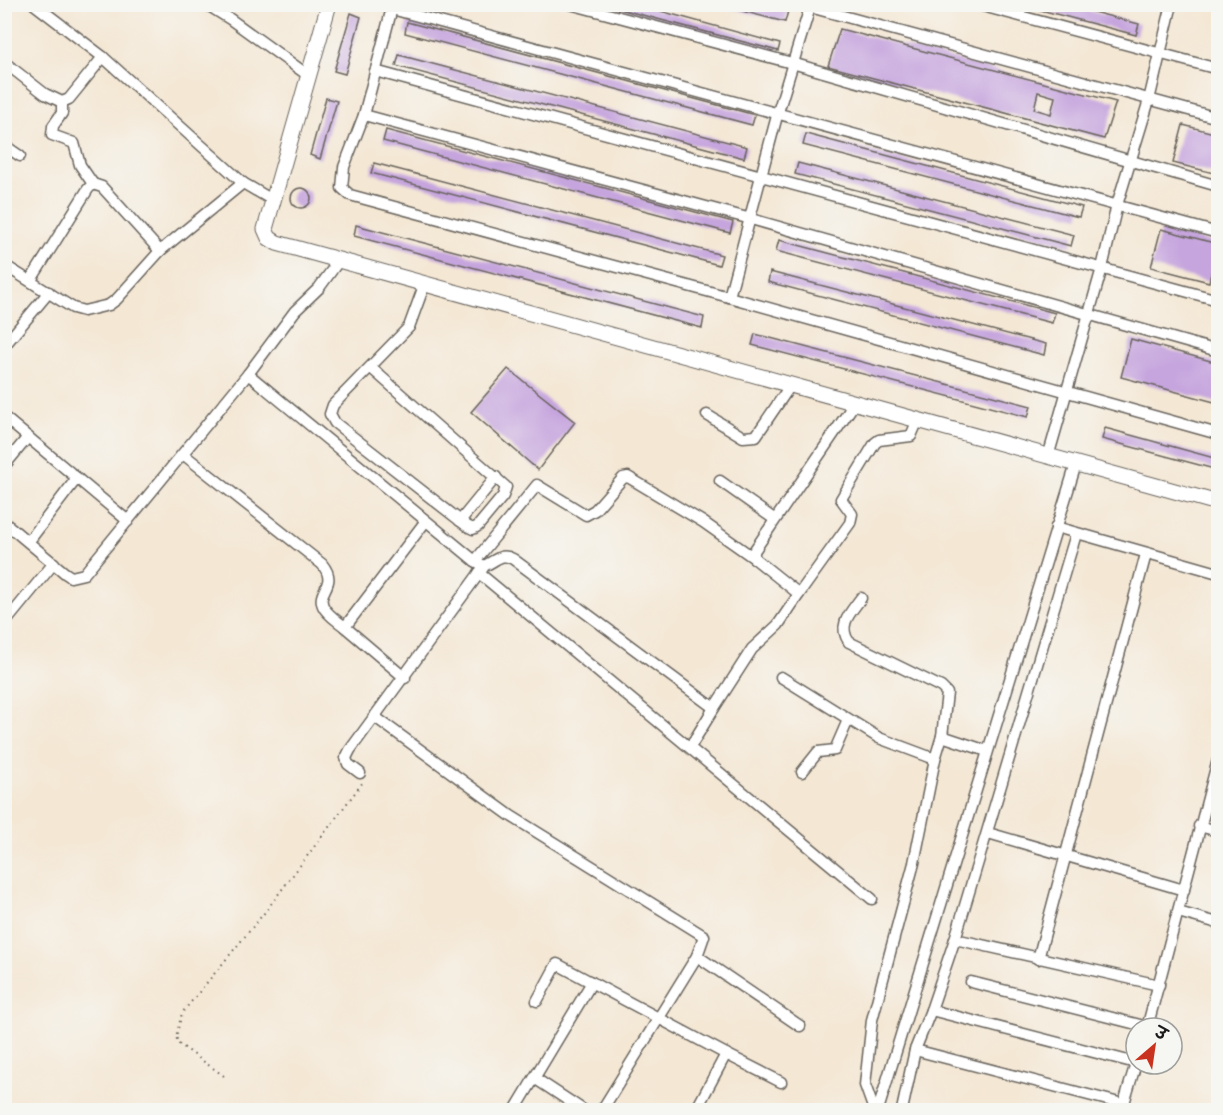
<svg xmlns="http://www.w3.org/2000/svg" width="1223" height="1115" viewBox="0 0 1223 1115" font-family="Itim,'Playpen Sans Deva',sans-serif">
<rect width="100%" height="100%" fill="#f6f6f2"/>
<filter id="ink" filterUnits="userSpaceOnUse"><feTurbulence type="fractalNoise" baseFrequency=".0167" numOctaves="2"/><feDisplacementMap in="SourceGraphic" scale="12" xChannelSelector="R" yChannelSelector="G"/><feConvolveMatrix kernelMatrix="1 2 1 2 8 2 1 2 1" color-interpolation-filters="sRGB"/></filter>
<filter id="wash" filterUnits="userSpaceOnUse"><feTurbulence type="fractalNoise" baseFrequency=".008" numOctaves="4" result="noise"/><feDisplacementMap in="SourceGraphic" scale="24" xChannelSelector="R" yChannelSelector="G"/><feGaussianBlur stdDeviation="1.35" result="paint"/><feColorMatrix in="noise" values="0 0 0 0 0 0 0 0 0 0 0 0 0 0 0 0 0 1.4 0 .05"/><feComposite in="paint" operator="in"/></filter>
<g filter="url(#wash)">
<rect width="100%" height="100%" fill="#f4e7d4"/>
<g id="blocks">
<g fill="#c6a5de" fill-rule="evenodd">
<path d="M601,4H635L780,44L778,51Z"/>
<path d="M731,4H763L788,11L785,22L730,8Z"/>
<path d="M1034,4H1063L1139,24L1136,35L1033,8Z"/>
<path d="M351,13L361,17L345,74L334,71Z"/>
<path d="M407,22L755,115L752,125L405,33Z"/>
<path d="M840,29L1116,102L1104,139L828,66ZM1038,92L1055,97L1051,114L1034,109Z"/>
<path d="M399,55L747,147L744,158L396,66Z"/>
<path d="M326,98L337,101L320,159L310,155Z"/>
<path d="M1183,125L1218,134V174L1173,163Z"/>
<path d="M386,130L733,222L730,233L383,141Z"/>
<path d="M806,134L1082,207L1079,217L803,145Z"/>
<path d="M374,163L722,255L719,265L371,173Z"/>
<path d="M798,163L1074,235L1071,246L795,174Z"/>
<circle cx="301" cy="198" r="10"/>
<path d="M356,225L704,317L702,328L354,236Z"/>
<path d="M1161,229L1218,244L1209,282L1151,267Z"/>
<path d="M779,240L1055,313L1052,323L776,251Z"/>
<path d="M770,272L1046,344L1044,355L768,282Z"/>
<path d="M755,334L1031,406L1028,417L752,345Z"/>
<path d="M1131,339L1218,363V403L1121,377Z"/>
<path d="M508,369L575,422L538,470L471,412Z"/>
<path d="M1105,428L1218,459V470L1102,439Z"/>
</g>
</g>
</g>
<g filter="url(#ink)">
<use href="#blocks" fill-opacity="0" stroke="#68635c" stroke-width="1.5"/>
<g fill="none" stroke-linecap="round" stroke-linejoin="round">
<defs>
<g id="street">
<path d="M34,4L103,57L243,183L274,201"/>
<path d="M206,4L230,19L309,76"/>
<path d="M393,4L364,115L344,167L342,188L350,195L729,297L1218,434"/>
<path d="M570,4L792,63L1218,186"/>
<path d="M799,4L1218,118"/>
<path d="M975,4L1218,69"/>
<path d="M392,9L1218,233"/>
<path d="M4,62L45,94L62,102L69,99L103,57"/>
<path d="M375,71L1218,300"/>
<path d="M62,102V113L53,126L52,135L74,143L80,165L93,184"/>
<path d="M364,115L751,219L1218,351"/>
<path d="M4,145L20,156"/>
<path d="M4,265L73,308L84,311L109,305L117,299L160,251L243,183"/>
<path d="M31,280L88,189L93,184L102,187L160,251"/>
<path d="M729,297L778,112L811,4"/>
<path d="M4,346L49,292"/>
<path d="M370,367L506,487L503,496L478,526L473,529L467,526L335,423L330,414L333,405L409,327L425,283"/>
<path d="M248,374L475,561L484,566C496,561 501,552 513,559L714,708L752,649L778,625L799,594L754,558V551L854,404"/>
<path d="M707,415L743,437L756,436L790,386"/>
<path d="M4,417L128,521"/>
<path d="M183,454L322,564C339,585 316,590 323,606C327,615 338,621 345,627"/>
<path d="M1048,457L1102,268L1117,205L1149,100L1172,4"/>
<path d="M4,466L28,437"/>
<path d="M720,481L774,519"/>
<path d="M460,521L496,477"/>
<path d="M4,522L65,573L71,577L84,574L248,374L295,311L319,288L340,259"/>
<path d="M1056,527L1218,573"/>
<path d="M29,541L77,478"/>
<path d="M475,561L537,485L586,515L595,510L623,478L628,477L703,522L754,558"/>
<path d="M479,573L872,899"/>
<path d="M799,594L850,523L852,514L841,499L875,443L879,440L911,436L917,422"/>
<path d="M861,598C851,612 837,625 849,642L941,687L947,693L942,736"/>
<path d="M4,624L54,563"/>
<path d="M781,677L879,738L935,759"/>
<path d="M405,678L345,627L425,522"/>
<path d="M375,717L511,816L704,936L697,956L602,1110"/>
<path d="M690,747L714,708"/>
<path d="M802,772L818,752L835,750L848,720"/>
<path d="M360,773L348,764L346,758L350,750L483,568"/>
<path d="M1199,826L1218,831"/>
<path d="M988,833L1184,890"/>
<path d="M1178,912L1218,923"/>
<path d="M955,939L1159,985"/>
<path d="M697,956L800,1026"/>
<path d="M1038,959L1146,554"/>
<path d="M971,982L1148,1027"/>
<path d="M537,1001L557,964L726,1054"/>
<path d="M931,1010L1136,1063"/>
<path d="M1147,1028L1218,760"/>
<path d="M915,1050L1123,1104"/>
<path d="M536,1079L583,1110"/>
<path d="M515,1110L592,982"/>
<path d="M696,1110L726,1054L781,1082"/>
<path d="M874,1110L865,1085L872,1020L914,863L935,759L942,736L987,751"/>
<path d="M878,1110L1076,464"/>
<path d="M902,1110L915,1050L931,1010L955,939L1076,534"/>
<path d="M1122,1110L1136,1063"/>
</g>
<path id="secondary" d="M329,4L265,229L269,238L277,243L1218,503"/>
</defs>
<use href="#street" stroke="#68635c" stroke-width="13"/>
<use href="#secondary" stroke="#68635c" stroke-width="17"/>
<path stroke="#68635c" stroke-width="2" stroke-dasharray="1.5 4.5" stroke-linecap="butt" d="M224,1076L179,1044L176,1037L182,1013L265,912L363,782"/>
<use href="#street" stroke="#fff" stroke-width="10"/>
<use href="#secondary" stroke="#fff" stroke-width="15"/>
</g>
</g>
<rect width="1223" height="1115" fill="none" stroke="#f6f6f2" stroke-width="24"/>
<g transform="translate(1154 1046) rotate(29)"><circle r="28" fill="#f6f6f2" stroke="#9f9f9c" stroke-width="1.5"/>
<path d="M0-4.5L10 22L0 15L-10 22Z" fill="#c8321e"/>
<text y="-9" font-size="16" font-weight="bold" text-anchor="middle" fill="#1c1c1c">उ</text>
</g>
</svg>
